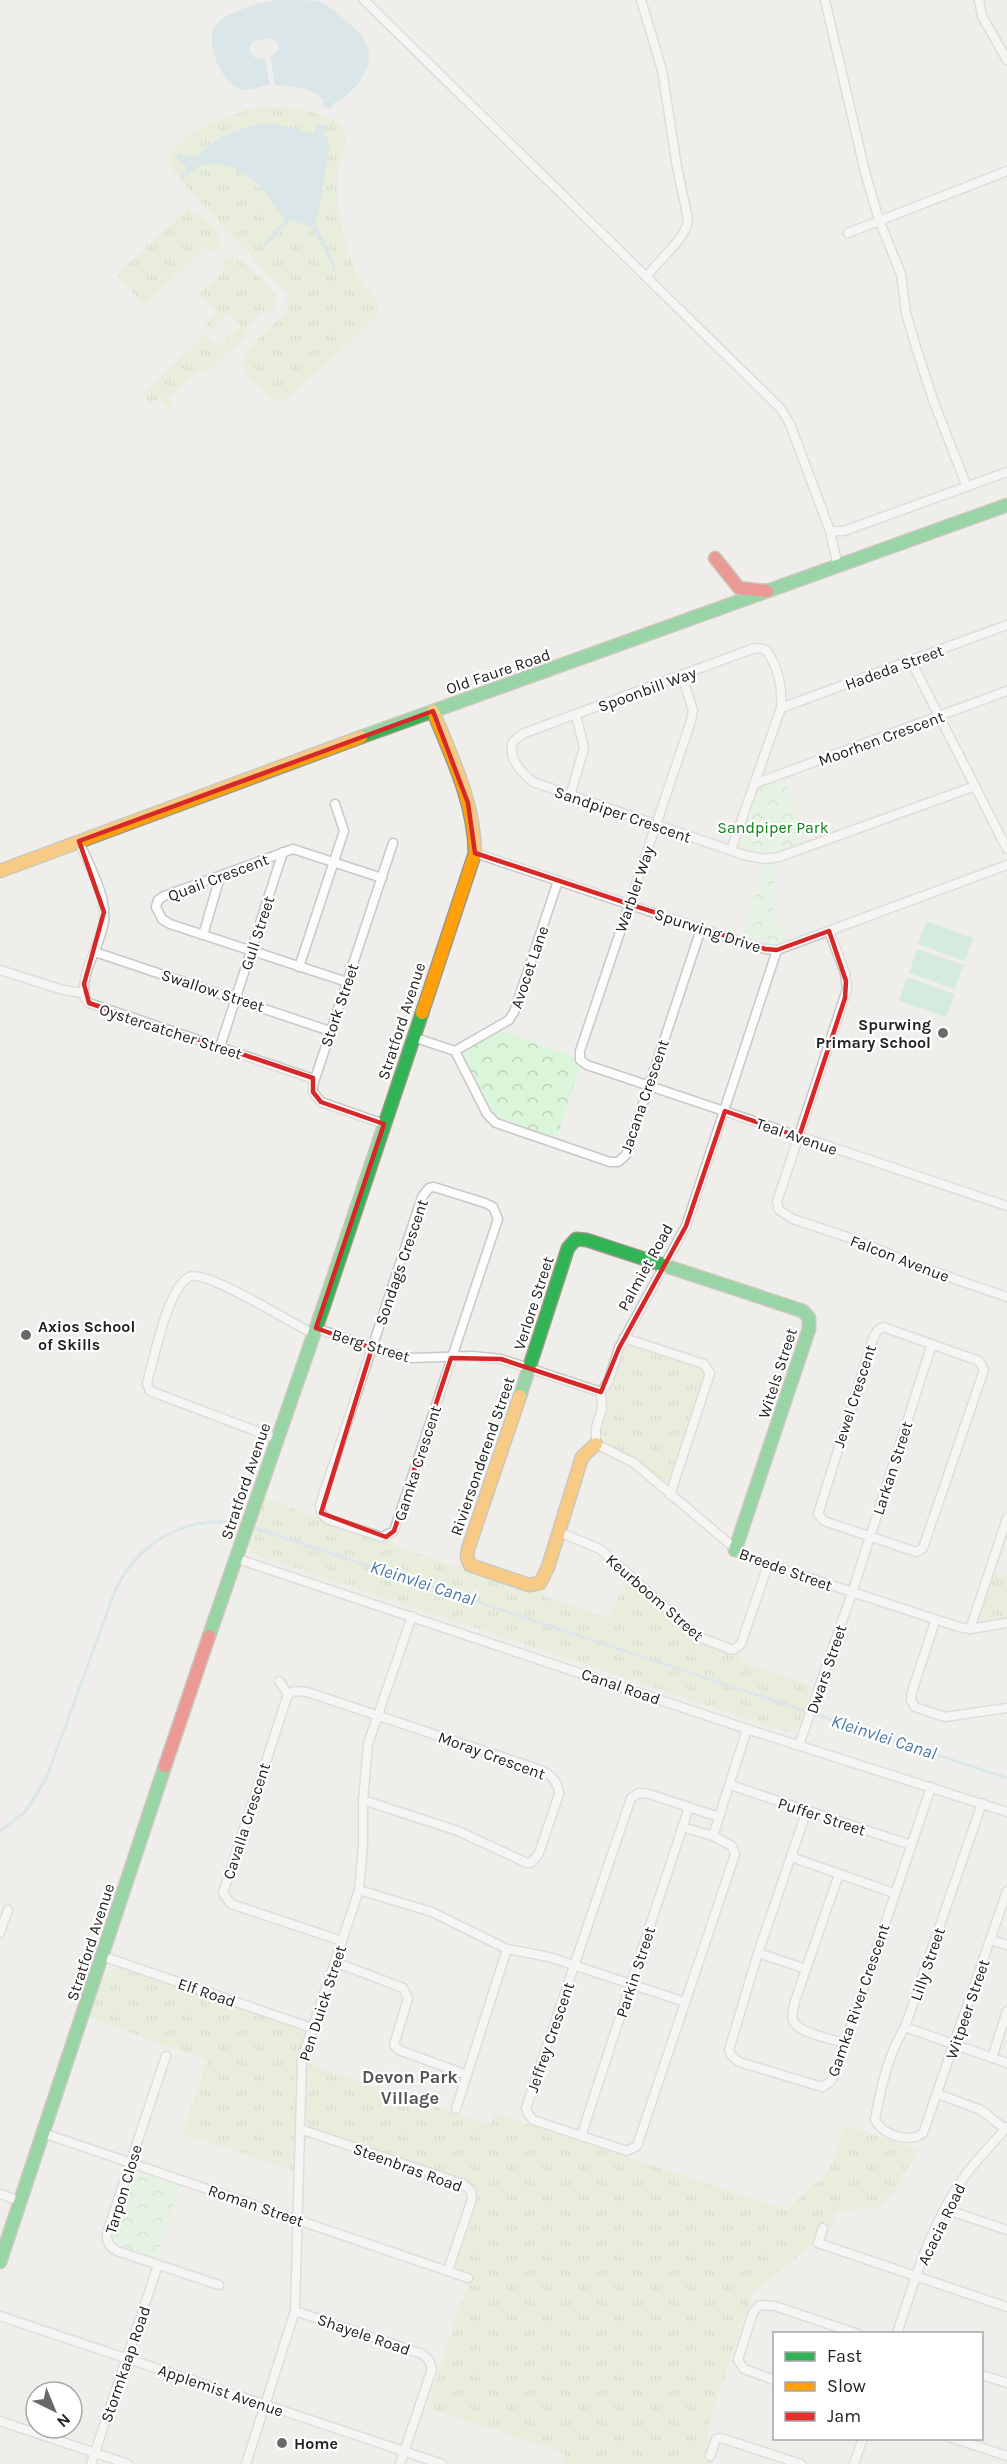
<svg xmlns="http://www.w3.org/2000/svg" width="1007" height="2464" viewBox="0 0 1007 2464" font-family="Karla,sans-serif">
<defs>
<pattern id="grass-tufts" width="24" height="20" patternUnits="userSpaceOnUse" patternTransform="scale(1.5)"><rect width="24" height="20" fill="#ddeccb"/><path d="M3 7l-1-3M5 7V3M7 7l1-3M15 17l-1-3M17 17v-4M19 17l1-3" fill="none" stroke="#bdcaae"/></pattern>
<pattern id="park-crowns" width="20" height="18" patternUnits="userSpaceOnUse" patternTransform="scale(1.5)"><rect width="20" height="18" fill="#daf5da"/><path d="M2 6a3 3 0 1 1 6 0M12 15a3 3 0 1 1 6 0" fill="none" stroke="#bbd2bb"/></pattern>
</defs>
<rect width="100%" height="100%" fill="#f0eeeb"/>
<g fill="url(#grass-tufts)" fill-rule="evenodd">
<path d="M262,107C289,107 321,110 344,127C349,141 339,157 338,172C336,211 342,248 362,282C367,290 374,296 379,304L376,317L367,326L288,398C278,403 271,400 264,392C257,385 245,376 243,367C238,351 278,323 288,311L286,294L176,175L169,163C172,133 237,111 262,107ZM255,124L314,134L327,127L323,135L329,150L316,224L335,266L331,267L313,227L290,220L263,248L265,243L285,219C276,208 269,195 259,186C244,171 210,153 191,169C188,172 185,177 183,181L180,178L187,167L188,157L195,158L210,145Z"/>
<path d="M186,211C200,210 215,227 220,240L218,249L213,254L206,247L144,305L116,275Z"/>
<path d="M231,256C241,257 270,286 275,296C277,301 275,306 273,311L269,313L265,310L244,329L247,335L208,372H203L200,369L168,398L172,405L170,407L168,405L166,407L160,397L151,404L142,394L205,335L217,348L241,326L229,313L210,330L205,325L218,313L199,294L226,269L221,263Z"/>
<path d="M631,1344L702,1367L706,1373L672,1479L667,1483L661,1482L633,1457L606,1444L600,1433L606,1408L605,1392L623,1349Z"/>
<path d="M264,1498L383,1541L391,1539L396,1546L456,1567L464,1563L538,1588L546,1597L608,1618L626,1583L632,1582C659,1606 700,1656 738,1652L743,1662L811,1686C807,1699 803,1731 787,1732L251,1553L249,1544Z"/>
<path d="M993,1571L1007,1576V1619L987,1622L982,1620L980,1612Z"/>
<path d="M120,1968L297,2026L303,2030L305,2036L295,2079V2171L183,2133L207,2060L90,2018C96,2001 99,1970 120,1968Z"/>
<path d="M306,2062L332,2073L490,2125L494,2113L787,2210L829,2171L845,2125L918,2150L894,2192L879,2207L836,2212L827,2239L810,2247L753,2292L708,2426L711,2464H562L565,2453L427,2407L470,2277L459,2270L455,2262L474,2189L462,2179L312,2129L304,2118Z"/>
</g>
<g fill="url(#park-crowns)">
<path d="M783,777L808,844C793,849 741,868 739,840L756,789Z"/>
<path d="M777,861L773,905L786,942C770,947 757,943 741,938L766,862Z"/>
<path d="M500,1030L574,1057L572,1064L580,1067L556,1140L499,1121L490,1113L462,1055L466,1049Z"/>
<path d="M137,2169L182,2183L155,2261C140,2256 116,2253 110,2237L131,2172Z"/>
</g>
<g fill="#b7e6d2">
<path d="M926,921L973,938L965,961L918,944Z"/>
<path d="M917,949L964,965L955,989L909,973Z"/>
<path d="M907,977L955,994L946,1017L899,1001Z"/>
</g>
<g fill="#bfdbe3">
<path d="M275,0C287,0 305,0 317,1C327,4 337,12 344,19C352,26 362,33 366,43C377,67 354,94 334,103L331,109L323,106L324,100C312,88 292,86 275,85L270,56L273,55L279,48L277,43L270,38L252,42L249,49L255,58L265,59L270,84C262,86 251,91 243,90C222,87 203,40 216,25C229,10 257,4 275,0Z"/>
<path d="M272,123L314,134L317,123L327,126L323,135L328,139L329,150L316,224L335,266L334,270L312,227L290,220L262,250L264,243L285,219C276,208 269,195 259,185C237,165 202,152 183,181L180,178L187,167L175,158L179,153L188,157L195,158C201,154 204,149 210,145C227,132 252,124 272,123Z"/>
</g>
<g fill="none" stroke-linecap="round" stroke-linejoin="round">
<g stroke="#bfdbe3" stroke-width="3">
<path d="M249,1526L1007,1778"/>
<path d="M0,1831L25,1812L46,1779L115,1591C138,1541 188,1514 242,1524"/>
</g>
<defs>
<g id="street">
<path d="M364,0L781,409L790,424L830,531H844L1007,472"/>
<path d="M641,0L662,70L677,167L688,219C687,239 658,259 647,277"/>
<path d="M825,0L865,172L879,220L901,274L906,313L916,347L933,400L967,487"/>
<path d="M979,0L982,16L1007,60"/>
<path d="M848,233L1007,171"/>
<path d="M830,531L838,567"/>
<path d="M911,661L1007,849"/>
<path d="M682,676L693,710L691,721L580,1051V1060L587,1065L1007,1206"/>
<path d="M781,708L1007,625"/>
<path d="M754,784L1007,691"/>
<path d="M570,796L584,748L576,715"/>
<path d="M79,841C88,864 107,895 104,921C101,946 79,973 85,998L89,1003L314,1079"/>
<path d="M731,850L781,708C783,689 778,666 766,650L758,648L752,649L522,734L513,742C507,758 522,773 533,782L744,855L765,859L779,857L975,786"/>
<path d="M475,853L741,942L765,949L777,950L1007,865"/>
<path d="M829,931L845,973L847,989L777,1202L779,1210L793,1219L859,1241L917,1266L1007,1297"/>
<path d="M203,935L220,877"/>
<path d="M777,950L686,1226L619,1348L608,1382L601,1392L602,1408L596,1428V1444L634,1463L745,1557L959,1627L970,1629L1007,1623"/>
<path d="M95,952L330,1031"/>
<path d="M299,967L344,831L335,804"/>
<path d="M0,970L63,990L83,993"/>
<path d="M347,982L170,924L162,919L156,907L158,900L164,896L293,849L382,878"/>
<path d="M413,1037L455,1051L509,1020L514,1012L558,881"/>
<path d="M220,1047L283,852"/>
<path d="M455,1051L487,1114L496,1123L610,1162H618L626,1155L701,929"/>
<path d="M384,1124L321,1102L313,1092V1085L393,843"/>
<path d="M434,1187L485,1203L493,1207L498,1219L394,1531L382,1537L327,1519L321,1513L320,1505L422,1197L429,1188Z"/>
<path d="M883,1327L979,1361L984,1370L923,1548L916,1552L824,1521L818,1514L873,1339L877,1331Z"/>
<path d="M316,1328L372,1348L411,1358L473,1356L501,1359L601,1392"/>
<path d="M624,1338L704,1364L710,1373L670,1495"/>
<path d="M277,1439L150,1391L147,1384L149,1375C156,1351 168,1289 189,1277C205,1268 294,1325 314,1334"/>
<path d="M559,1532L600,1549L699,1637L733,1650L741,1644L768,1565"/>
<path d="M235,1558L747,1729L1007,1812"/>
<path d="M935,1621L912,1692L911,1700L915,1707L945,1717L1007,1708"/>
<path d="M970,1629L1007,1518"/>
<path d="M279,1681L288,1694"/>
<path d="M799,1745L852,1593L932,1344"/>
<path d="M730,1785L911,1845"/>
<path d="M982,1803L905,2027C888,2055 881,2087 875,2119C881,2135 910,2144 923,2133L1007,1891"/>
<path d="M807,1810L758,1953L729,2050L731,2055L739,2062L822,2087L830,2082L834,2076L931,1787"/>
<path d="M719,1817L649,1794L639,1793L631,1798L526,2108L528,2114L533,2120L627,2151L637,2146L735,1854L732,1846L713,1836L747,1729"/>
<path d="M682,1827L713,1836"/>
<path d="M791,1857L894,1893"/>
<path d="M839,1874L795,2001C794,2007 791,2014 793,2020C796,2033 832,2039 844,2043"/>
<path d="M359,1890L432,1912L507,1949L549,1957L685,2002"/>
<path d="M0,1933L8,1910"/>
<path d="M991,1940L1007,1945"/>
<path d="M342,1941L231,1904L223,1893L288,1694L295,1691L307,1692L532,1767C546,1772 558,1777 559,1794L539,1853L532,1862L527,1863L458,1831L363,1800"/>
<path d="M758,1953L806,1969"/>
<path d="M102,1956L312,2028"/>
<path d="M335,1962L403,1988L408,1998L394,2045L399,2050L467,2075"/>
<path d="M905,2027L1007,2063"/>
<path d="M166,2056L107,2233C106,2241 109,2247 117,2251L219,2285"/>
<path d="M992,2058L1007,2011"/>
<path d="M938,2094L981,2110L1005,2129"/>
<path d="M456,2109L507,1949"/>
<path d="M300,2129L463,2184L471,2191L472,2199L448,2270"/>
<path d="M43,2133L468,2278"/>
<path d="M581,2136L689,1807"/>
<path d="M0,2194L20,2201"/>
<path d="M945,2209L1007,2230"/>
<path d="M823,2228L818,2243L1007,2307"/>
<path d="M295,2311L422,2354L429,2360L432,2369L400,2464"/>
<path d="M0,2316L442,2464"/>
<path d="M897,2334C915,2278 932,2220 967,2173C979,2157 994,2142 1007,2127"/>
<path d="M982,2375L1007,2383"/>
<path d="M774,2380L744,2369L738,2360L753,2312L760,2305L775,2306L858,2334"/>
<path d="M0,2421L128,2464"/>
<path d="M952,2438L1007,2456"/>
<path d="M710,2456L716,2439L721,2438L801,2464"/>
<path d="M91,2464L158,2265"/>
<path d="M246,2464L295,2311L302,2059L359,1890L363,1846V1800L368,1744L412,1616"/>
<path d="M854,2464L863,2438"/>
</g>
<g id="fast">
<path d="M361,737L1007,505"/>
<path d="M520,1396L568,1248L576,1239L587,1240L803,1311L809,1318V1329L735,1550"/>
<path d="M209,1636L324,1305L422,1013"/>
<path d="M0,2262L165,1766"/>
</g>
<g id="slow">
<path d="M0,871L361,737"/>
<path d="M422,1013L475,853C474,802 452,758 433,711"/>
<path d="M520,1396L468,1549L467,1557L470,1565L529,1585L540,1583L548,1567L582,1457L596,1444"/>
</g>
<g id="jam">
<path d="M715,558L739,588L767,591"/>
<path d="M165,1766L209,1636"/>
</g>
</defs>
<use href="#street" stroke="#c9c8c7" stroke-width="11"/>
<use href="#fast" stroke="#999a82" stroke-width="15"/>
<use href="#slow" stroke="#999a82" stroke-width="15"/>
<use href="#jam" stroke="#999a82" stroke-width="15"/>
<use href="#street" stroke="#fdfcfc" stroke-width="8"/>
<use href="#fast" stroke="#30b455" stroke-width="12"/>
<use href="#slow" stroke="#ff9f0a" stroke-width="12"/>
<use href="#jam" stroke="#e5322d" stroke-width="12"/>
</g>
<path d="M0 0H1007V2464H0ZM433,711L468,803L475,853L765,949L777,950L829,931L846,981L845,998L799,1137L725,1111L686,1226L619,1348L601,1392L501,1359L451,1358L394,1531L386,1537L321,1513L372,1348L316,1328L384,1124L321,1102L313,1092V1078L89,1003L84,984L104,912L79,841Z" fill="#f0eeeb" fill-opacity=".55" fill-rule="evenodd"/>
<path fill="none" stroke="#d62828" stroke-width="4.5" stroke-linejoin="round" d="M433,711L468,803L475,853L765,949L777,950L829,931L846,981L845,998L799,1137L725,1111L686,1226L619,1348L601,1392L501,1359L451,1358L394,1531L386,1537L321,1513L372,1348L316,1328L384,1124L321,1102L313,1092V1078L89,1003L84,984L104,912L79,841Z"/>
<g fill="#6a6968" stroke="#fff" stroke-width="2">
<circle cx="943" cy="1033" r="6"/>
<circle cx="26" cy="1335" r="6"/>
<circle cx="282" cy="2443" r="6"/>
</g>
<g text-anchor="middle" stroke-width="4.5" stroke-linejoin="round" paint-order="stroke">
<g font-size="16" fill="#222" stroke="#fff">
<text transform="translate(894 667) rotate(-20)" y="6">Hadeda Street</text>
<text transform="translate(498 671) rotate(-19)" y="6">Old Faure Road</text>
<text transform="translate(647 689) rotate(-20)" y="6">Spoonbill Way</text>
<text transform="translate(881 738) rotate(-20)" y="6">Moorhen Crescent</text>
<text transform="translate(623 814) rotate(19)" y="6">Sandpiper Crescent</text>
<text transform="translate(218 877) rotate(-21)" y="6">Quail Crescent</text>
<text transform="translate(634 889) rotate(-71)" y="6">Warbler Way</text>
<text transform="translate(708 930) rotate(18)" y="6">Spurwing Drive</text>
<text transform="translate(257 933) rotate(-72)" y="6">Gull Street</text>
<text transform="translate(529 967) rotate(-71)" y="6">Avocet Lane</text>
<text transform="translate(213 990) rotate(18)" y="6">Swallow Street</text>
<text transform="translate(339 1005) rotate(-71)" y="6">Stork Street</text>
<text transform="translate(401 1021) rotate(-72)" y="6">Stratford Avenue</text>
<text transform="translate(171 1031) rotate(18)" y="6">Oystercatcher Street</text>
<text transform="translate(644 1096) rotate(-71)" y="6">Jacana Crescent</text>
<text transform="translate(797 1136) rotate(19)" y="6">Teal Avenue</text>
<text transform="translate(900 1258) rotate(21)" y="6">Falcon Avenue</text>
<text transform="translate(401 1262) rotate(-71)" y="6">Sondags Crescent</text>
<text transform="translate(645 1267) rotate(-61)" y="6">Palmiet Road</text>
<text transform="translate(533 1303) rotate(-72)" y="6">Verlore Street</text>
<text transform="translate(371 1345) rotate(17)" y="6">Berg Street</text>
<text transform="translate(777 1373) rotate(-72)" y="6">Witels Street</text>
<text transform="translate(854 1396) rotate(-72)" y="6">Jewel Crescent</text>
<text transform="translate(482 1456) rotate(-71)" y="6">Riviersonderend Street</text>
<text transform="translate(417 1463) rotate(-72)" y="6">Gamka Crescent</text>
<text transform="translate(892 1468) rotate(-72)" y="6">Larkan Street</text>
<text transform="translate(245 1481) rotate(-71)" y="6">Stratford Avenue</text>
<text transform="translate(786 1569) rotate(20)" y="6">Breede Street</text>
<text transform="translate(655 1597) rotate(41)" y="6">Keurboom Street</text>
<text transform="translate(826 1669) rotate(-71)" y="6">Dwars Street</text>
<text transform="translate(621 1686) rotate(19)" y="6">Canal Road</text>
<text transform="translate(492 1755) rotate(20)" y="6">Moray Crescent</text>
<text transform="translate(822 1816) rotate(18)" y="6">Puffer Street</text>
<text transform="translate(246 1821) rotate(-72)" y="6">Cavalla Crescent</text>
<text transform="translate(90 1942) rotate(-72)" y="6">Stratford Avenue</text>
<text transform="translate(927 1964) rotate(-71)" y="6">Lilly Street</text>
<text transform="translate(635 1972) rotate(-72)" y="6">Parkin Street</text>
<text transform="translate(207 1992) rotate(19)" y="6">Elf Road</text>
<text transform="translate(858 2000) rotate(-71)" y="6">Gamka River Crescent</text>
<text transform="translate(322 2003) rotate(-72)" y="6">Pen Duick Street</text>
<text transform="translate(967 2009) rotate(-71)" y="6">Witpeer Street</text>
<text transform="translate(550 2037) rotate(-71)" y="6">Jeffrey Crescent</text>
<text transform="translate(408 2167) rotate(20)" y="6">Steenbras Road</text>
<text transform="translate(123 2189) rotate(-73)" y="6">Tarpon Close</text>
<text transform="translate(256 2205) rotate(19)" y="6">Roman Street</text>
<text transform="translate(941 2224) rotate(-64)" y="6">Acacia Road</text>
<text transform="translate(364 2334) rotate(19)" y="6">Shayele Road</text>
<text transform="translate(125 2364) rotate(-71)" y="6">Stormkaap Road</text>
<text transform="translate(221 2390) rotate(19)" y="6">Applemist Avenue</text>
</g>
<g font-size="16" fill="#0c8416" stroke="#fff">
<text x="773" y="833">Sandpiper Park</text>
</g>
<g font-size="16" font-weight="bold" fill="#222" stroke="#fff" text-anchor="start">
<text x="931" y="1030" text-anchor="end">Spurwing<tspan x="931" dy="18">Primary School</tspan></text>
<text x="38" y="1332">Axios School<tspan x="38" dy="18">of Skills</tspan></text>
<text x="294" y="2449">Home</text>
</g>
<g font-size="18" font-style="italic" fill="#4a7aab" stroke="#fff">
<text transform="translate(423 1583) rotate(18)" y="6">Kleinvlei Canal</text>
<text transform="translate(884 1737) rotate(18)" y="6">Kleinvlei Canal</text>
</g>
<g font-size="18" font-weight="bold" fill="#555" stroke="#fff">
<text x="410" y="2083">Devon Park<tspan x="410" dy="21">Village</tspan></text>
</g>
</g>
<rect x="773" y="2332" width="210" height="108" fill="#ffffff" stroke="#a7a7a7" stroke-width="1.5"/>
<rect x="785" y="2352" width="30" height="9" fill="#30b455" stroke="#a7a7a7" stroke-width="1.5"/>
<text x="827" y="2362" font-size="18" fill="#222222">Fast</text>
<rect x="785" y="2382" width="30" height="9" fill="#ff9f0a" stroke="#a7a7a7" stroke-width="1.5"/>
<text x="827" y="2392" font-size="18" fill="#222222">Slow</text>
<rect x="785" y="2412" width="30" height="9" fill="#e5322d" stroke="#a7a7a7" stroke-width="1.5"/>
<text x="827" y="2422" font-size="18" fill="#222222">Jam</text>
<g transform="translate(54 2410) rotate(137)"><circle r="28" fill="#ffffff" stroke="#a7a7a7" stroke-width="1.5"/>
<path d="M0-4.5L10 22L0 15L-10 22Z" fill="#6a6968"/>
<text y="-9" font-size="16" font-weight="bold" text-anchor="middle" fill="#222222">N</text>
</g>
</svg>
